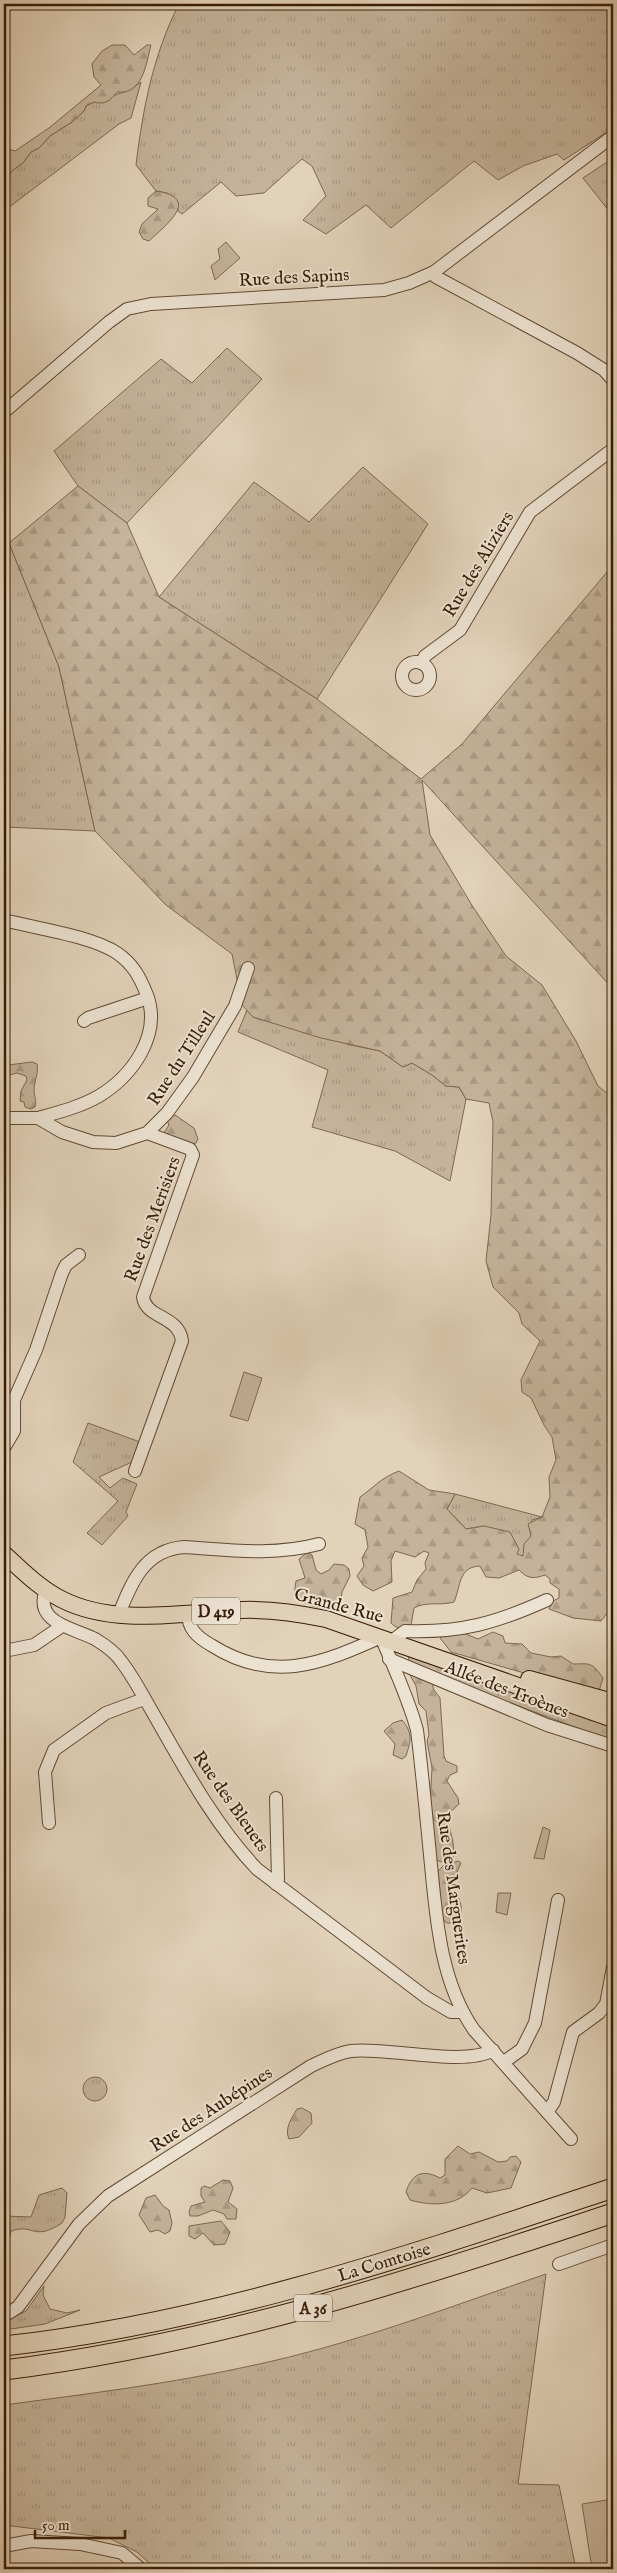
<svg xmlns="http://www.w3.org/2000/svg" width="617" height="2573" viewBox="0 0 617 2573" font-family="'IM FELL English',serif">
<defs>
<pattern id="grass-tufts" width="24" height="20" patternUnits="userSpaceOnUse" patternTransform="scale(1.25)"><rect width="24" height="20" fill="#c5b39b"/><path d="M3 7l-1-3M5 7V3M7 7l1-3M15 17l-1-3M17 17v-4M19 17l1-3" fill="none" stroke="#aa9984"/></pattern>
<pattern id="forest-firs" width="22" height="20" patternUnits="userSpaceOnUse" patternTransform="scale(1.25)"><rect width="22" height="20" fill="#c5b39b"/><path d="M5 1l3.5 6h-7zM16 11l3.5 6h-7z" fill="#aa9984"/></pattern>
</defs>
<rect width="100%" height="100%" fill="#e2d2ba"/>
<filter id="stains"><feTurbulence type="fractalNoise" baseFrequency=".004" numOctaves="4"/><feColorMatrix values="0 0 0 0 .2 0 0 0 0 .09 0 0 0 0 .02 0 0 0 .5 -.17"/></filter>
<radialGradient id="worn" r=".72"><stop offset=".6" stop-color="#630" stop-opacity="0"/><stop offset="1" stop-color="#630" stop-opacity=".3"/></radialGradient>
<g fill="url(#grass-tufts)" stroke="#7e6850">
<path d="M179,4H613V128L564,160L557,154L523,166L498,180L474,161L391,228L366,205L326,234L303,220L326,196L312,166L302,159L264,193L236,196L221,182L182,214L178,211V202L167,193L156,191L136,165C143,108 153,55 179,4Z"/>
<path d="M141,82L131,118L119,124L4,211V180L13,170L23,163L31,152L39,148L50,136L72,122L84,111L86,106C105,96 126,95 141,82Z"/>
<path d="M613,158V216L583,178Z"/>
<path d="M227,348L262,379L127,523L78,486L54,451L161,359L192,383Z"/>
<path d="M363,467L428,524L317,699L159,597L254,482L309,522Z"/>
<path d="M4,539L9,543L59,667L95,831L4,827Z"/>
<path d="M247,1010L253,1017L351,1045L380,1051L403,1067L412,1063L432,1075L446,1086L459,1087L466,1099L450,1181L395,1151L312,1127L328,1070L238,1032Z"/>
<path d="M88,1423L140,1442L132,1462L99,1477L110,1488L123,1478L137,1484L126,1512L128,1516L102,1545L87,1533L118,1501L73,1462Z"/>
<path d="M455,1494L542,1517L532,1520L531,1537L523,1556L517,1555L484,1526L466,1529L447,1509Z"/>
<path d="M409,1656L613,1725V1741L429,1673L408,1662Z"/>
<circle cx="95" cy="2089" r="12"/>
<path d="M62,2188L67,2193L65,2217L62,2223C33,2242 34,2223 11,2231L9,2239L4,2238V2216L31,2217L39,2195Z"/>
<path d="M546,2274L518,2484L559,2485L576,2569H156L137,2552L109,2538L4,2525V2405C86,2394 169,2384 250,2366C351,2345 449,2307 546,2274Z"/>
<path d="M44,2286L43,2295L50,2309L67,2313L80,2310L45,2324L4,2330V2322L26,2311Z"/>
</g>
<g fill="url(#forest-firs)" stroke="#7e6850">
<path d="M112,45H125L134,55L147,45H151C146,64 143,95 117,92C110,101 105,105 94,102L86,106L84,111L72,122L50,136L39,148L31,152L23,163L13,170L4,180V148L15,151L49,128L101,85L94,77L92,64L102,51Z"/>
<path d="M156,191C202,198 166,225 149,241L143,239L139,232L142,224L158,209L148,206V198Z"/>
<path d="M78,486L127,523L159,597L317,699L421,779L462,744L613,565V989L422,780L430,835L473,907L506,956L542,985L576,1041L598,1086L613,1098V1606L601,1621L573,1618L549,1609L553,1601L559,1598V1589L550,1583V1579L545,1575C533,1579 528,1579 519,1570L499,1578L486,1577L480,1566C458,1567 461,1586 454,1602C441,1606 426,1601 414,1608L411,1625C403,1629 398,1630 391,1623L393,1598L412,1592L417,1580L426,1569L425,1563L429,1553L424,1551L415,1557L395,1551L391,1561L392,1582L373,1591L363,1585L357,1576L364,1566L362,1558L368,1547L365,1530L355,1524L360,1497C376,1486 379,1479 399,1471L429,1490L455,1494L447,1509L466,1529L484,1526L510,1532L519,1549L517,1554L523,1556L524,1544L531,1536L528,1524L542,1517L550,1497L549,1477L556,1460L552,1437L544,1425L531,1398L522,1392L521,1380L540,1341L522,1324L519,1313L493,1287L486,1261L491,1215L493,1122L489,1103L466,1099L459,1087L446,1086L432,1075L412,1063L403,1067L380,1051L321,1038L253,1017L242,1005L232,954L166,905L95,831L59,667L9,543Z"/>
<path d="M32,1062L37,1064C39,1073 34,1081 34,1090C34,1096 37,1101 35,1107L31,1109L25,1107L24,1102L20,1101L21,1091L27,1080L26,1076L17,1073L9,1075L5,1070L8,1065Z"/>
<path d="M175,1115L194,1128L198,1139L196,1143L193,1144L167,1136L164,1133L169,1125L167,1120Z"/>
<path d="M308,1552L312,1555L316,1570L321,1574L329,1570L334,1564L344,1565L349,1569L350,1576L342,1592L340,1610C329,1612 300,1604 294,1595L296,1581L305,1578L299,1559Z"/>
<path d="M461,1632L478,1639L493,1632L503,1636L505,1643L522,1644L531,1653L551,1657L561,1656L573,1664C590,1664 591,1661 603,1678L599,1691L583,1690L451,1652L440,1638L442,1634Z"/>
<path d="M409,1673L432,1683L434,1690L440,1698L444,1756L446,1761L457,1766V1772L450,1775L447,1781L458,1798L459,1804L446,1816C449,1828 456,1845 453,1857L441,1862L435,1859L430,1803L432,1768L427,1741L429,1735L426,1711L419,1704L416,1686Z"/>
<path d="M402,1720C413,1733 411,1740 406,1756L402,1759L393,1755L395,1744L384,1731L393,1723Z"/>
<path d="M458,1861L461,1863C459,1868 454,1877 454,1882C454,1898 471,1907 453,1923H447L442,1919L438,1871L444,1865Z"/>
<path d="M302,2108L311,2113L312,2123L299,2137L289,2139C284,2128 292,2118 297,2109Z"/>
<path d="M458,2146L470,2154L479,2152L498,2162L507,2161L510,2157L516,2156L521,2162L511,2188L487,2193L472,2188C457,2207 431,2206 410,2200L406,2192C412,2173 423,2169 440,2178L445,2175V2159Z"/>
<path d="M223,2180L230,2181L233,2188L228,2202L237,2209L236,2219H227L224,2214L213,2210L198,2216H190L189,2212L191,2206L205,2202L201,2196V2188L204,2186L210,2188Z"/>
<path d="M155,2195L163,2206L169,2210L172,2223L170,2231L165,2234L158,2230L150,2232L139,2215L146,2198Z"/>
<path d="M221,2221L230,2232L225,2244L214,2245L203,2233L195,2239L189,2236V2226Z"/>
</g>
<g fill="#c5b39b" stroke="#7e6850">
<path d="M226,242L240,258L215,280L211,266L220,259L218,249Z"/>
<path d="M244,1372L262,1378L248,1421L230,1416Z"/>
<path d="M543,1827L550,1830L544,1859L534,1858Z"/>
<path d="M498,1893H511L507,1915L496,1912Z"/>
<path d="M613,2499V2569H592L582,2504Z"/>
</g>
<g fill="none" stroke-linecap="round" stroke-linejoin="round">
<defs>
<g id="minor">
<path d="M434,272L436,277L577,353L604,370L613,380"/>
<path d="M4,412L109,322L127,309L151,304L384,290L409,283L434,272L613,136"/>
<circle cx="416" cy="676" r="14"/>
<path d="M421,663L425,656L460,630L530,512L613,449"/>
<path d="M4,920C35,928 91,936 117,953C133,964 140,977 147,995C162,1035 132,1076 99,1096C80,1107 59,1112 38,1118"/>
<path d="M84,1021L88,1018L148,998"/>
<path d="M4,1118H38L62,1132L93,1142L116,1143L147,1133L167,1113L193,1077L235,1006L248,968"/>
<path d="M4,1448L14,1431V1400L36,1350L62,1273L66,1265L79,1255"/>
<path d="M135,1471L182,1341C179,1315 146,1319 143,1297L193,1155L190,1149L147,1133"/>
<path d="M46,1590C33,1623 74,1628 95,1639C105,1645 115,1652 121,1661C135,1679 145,1700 157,1720C186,1771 216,1826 257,1869L427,1998L451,2012H461"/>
<path d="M188,1613C188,1629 197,1637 211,1645C272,1684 321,1664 381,1637C394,1668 408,1697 417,1730C422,1771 426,1813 430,1855C436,1914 439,1980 474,2030L571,2139"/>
<path d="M119,1614C132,1581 145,1550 184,1547C230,1550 274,1556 319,1544"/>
<path d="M393,1640L405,1631C461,1633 496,1623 547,1600"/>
<path d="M4,1651L34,1645L62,1626"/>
<path d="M389,1659L547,1725L613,1746"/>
<path d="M49,1823L45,1772L54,1750L106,1713L144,1699"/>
<path d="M276,1884L278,1879L276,1798"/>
<path d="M504,2062L522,2049L535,2023L558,1900"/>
<path d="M547,2112L554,2102L573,2032L599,2013L606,2004L613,1967"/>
<path d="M559,2264L613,2245"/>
<path d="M4,2316L18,2307L79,2224L108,2196L311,2066C324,2060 337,2053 351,2051C388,2047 465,2067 493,2050"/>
<path d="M4,2546L31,2541L80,2544L122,2553L141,2569"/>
</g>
<g id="major">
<path d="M4,1554C22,1570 39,1588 61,1599C115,1627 184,1612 242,1610C271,1609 298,1613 326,1619L613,1719"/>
<path d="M529,1679L613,1702"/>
</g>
<g id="highway">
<path d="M4,2346C213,2323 414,2254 613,2188"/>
<path d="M4,2370C214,2344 413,2280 613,2213"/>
</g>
</defs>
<use href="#minor" stroke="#624a32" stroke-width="14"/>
<use href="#major" stroke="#381c04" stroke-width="18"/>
<use href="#highway" stroke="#381c04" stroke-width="21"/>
<use href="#minor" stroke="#ece2d2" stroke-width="12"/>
<use href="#major" stroke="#e2d2ba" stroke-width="16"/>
<use href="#highway" stroke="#e2d2ba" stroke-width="19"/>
</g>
<g text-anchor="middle" stroke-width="4" stroke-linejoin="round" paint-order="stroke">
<g fill="#ece2d2" stroke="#6e5742" stroke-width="1">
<rect x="192" y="1597.5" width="48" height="27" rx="4"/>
<rect x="294" y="2294.5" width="38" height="27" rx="4"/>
</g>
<g font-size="16" font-weight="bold" fill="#381c04">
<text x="216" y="1617">D 419</text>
<text x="313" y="2314">A 36</text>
</g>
<g font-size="18" fill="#381c04" stroke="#ece2d2">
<text transform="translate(294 277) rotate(-3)" y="6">Rue des Sapins</text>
<text transform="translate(478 564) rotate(-59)" y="6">Rue des Aliziers</text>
<text transform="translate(181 1058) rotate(-57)" y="6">Rue du Tilleul</text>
<text transform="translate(152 1219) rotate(-70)" y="6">Rue des Merisiers</text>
<text transform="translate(339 1605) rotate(15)" y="6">Grande Rue</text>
<text transform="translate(507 1689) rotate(21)" y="6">Allée des Troènes</text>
<text transform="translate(231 1801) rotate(55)" y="6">Rue des Bleuets</text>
<text transform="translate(454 1888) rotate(82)" y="6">Rue des Marguerites</text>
<text transform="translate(211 2109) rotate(-33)" y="6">Rue des Aubépines</text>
<text transform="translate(384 2262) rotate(-17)" y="6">La Comtoise</text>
</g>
</g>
<rect width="617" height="2573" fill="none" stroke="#e2d2ba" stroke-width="20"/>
<rect x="5" y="5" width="607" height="2563" fill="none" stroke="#381c04" stroke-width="2.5"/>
<rect x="10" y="10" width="597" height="2553" fill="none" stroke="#381c04"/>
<path d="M35 2530v8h90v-8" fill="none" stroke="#381c04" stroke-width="2.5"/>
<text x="42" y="2530" font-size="15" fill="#381c04" stroke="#ece2d2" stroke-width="4" paint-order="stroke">50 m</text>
<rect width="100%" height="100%" filter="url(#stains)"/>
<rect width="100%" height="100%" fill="url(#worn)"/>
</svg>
